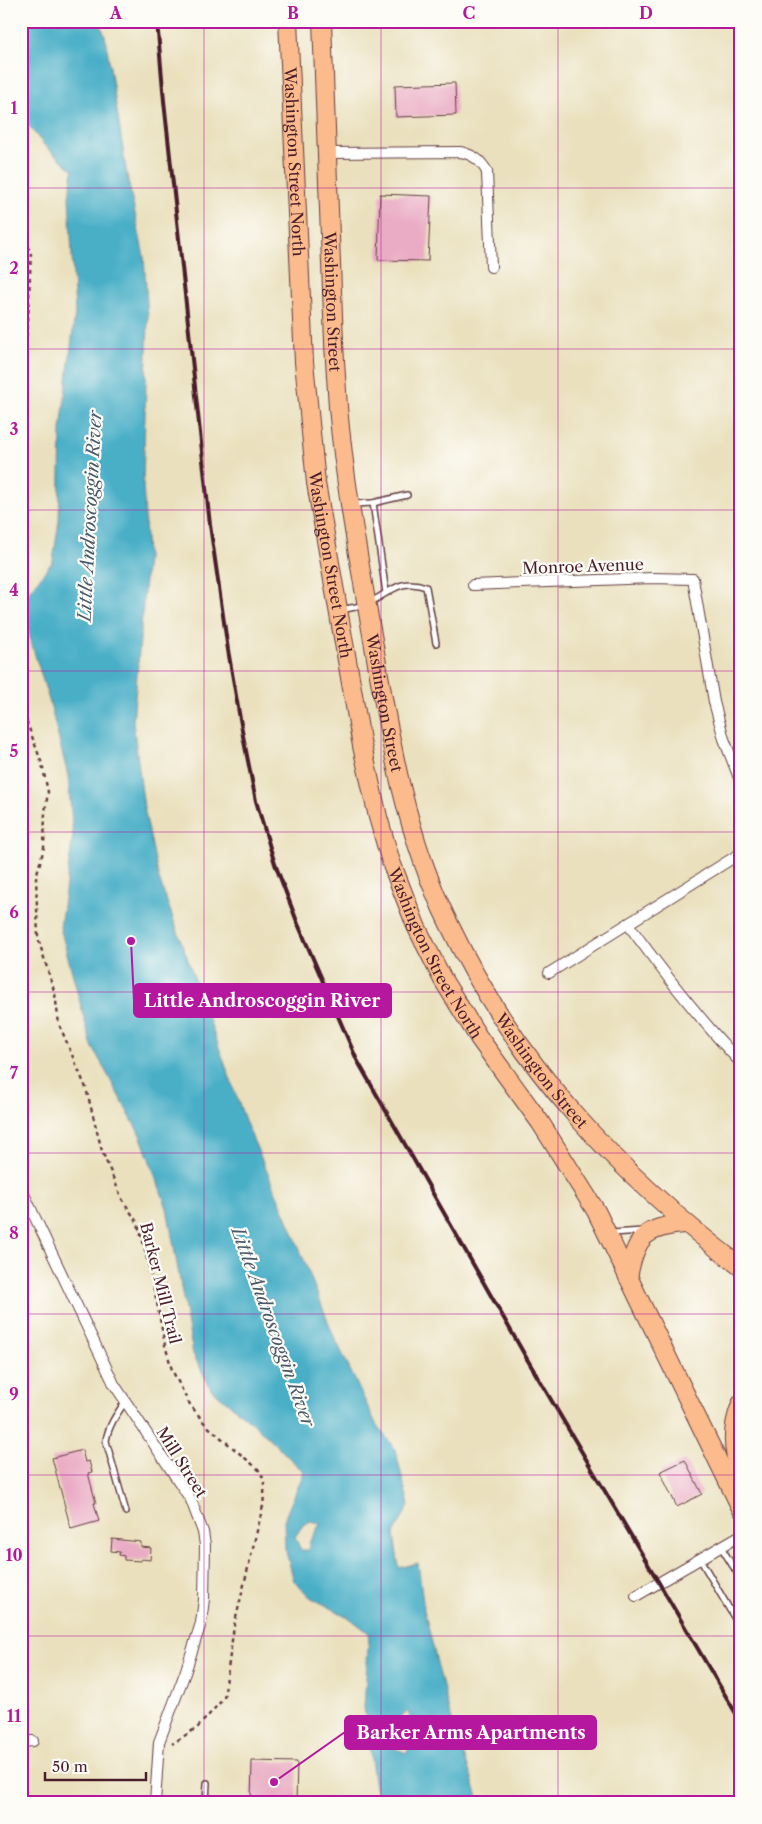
<svg xmlns="http://www.w3.org/2000/svg" width="762" height="1824" viewBox="0 0 762 1824" font-family="'Libre Caslon Text',serif">
<rect width="100%" height="100%" fill="#fdfcf7"/>
<filter id="ink" filterUnits="userSpaceOnUse"><feTurbulence type="fractalNoise" baseFrequency=".02" numOctaves="2"/><feDisplacementMap in="SourceGraphic" scale="10" xChannelSelector="R" yChannelSelector="G"/><feConvolveMatrix kernelMatrix="1 2 1 2 8 2 1 2 1" color-interpolation-filters="sRGB"/></filter>
<filter id="wash" filterUnits="userSpaceOnUse"><feTurbulence type="fractalNoise" baseFrequency=".0096" numOctaves="4" result="noise"/><feDisplacementMap in="SourceGraphic" scale="20" xChannelSelector="R" yChannelSelector="G"/><feGaussianBlur stdDeviation="1.12" result="paint"/><feColorMatrix in="noise" values="0 0 0 0 0 0 0 0 0 0 0 0 0 0 0 0 0 1.4 0 .05"/><feComposite in="paint" operator="in"/></filter>
<g filter="url(#wash)">
<rect width="100%" height="100%" fill="#eae0bd"/>
<path fill="#48afc7" stroke="#496779" fill-rule="evenodd" d="M21,21H98L105,35L127,175L144,257L148,319L143,482L147,557L133,722L144,808L159,879L246,1123L291,1227L333,1334L376,1424L395,1449L409,1505L394,1534L399,1568L418,1563L424,1610L449,1711L480,1803H381L375,1788L364,1707L369,1633L348,1617L310,1597L294,1581L285,1548L284,1520L304,1472L256,1426L211,1389L193,1354L167,1208L141,1137L91,1044L60,927L73,835L68,776L49,700L31,642L23,599L53,561L59,520L61,430L75,313L69,197L73,170L44,145L25,121L21,91ZM311,1521L320,1524L310,1541L308,1550H301L295,1537L303,1525ZM408,1711L414,1734L407,1753L396,1749L382,1737Z"/>
<g id="blocks">
<g fill="#eaacc4">
<path d="M455,83L456,115L396,117L395,85Z"/>
<path d="M380,194L431,196L428,261L378,260Z"/>
<path d="M82,1450L85,1462L89,1461L92,1472L88,1473L96,1503H94L99,1521L71,1529L52,1458Z"/>
<path d="M685,1460L702,1494L677,1507L660,1472Z"/>
<path d="M112,1539L141,1542V1547L151,1548L150,1560L141,1559V1561L124,1560V1556L119,1555L120,1552L111,1551Z"/>
<path d="M252,1761L297,1762L296,1803H251Z"/>
</g>
</g>
</g>
<g filter="url(#ink)">
<use href="#blocks" fill-opacity="0" stroke="#623c41" stroke-width="1"/>
<g fill="none" stroke-linecap="round" stroke-linejoin="round">
<defs>
<g id="service">
<path d="M373,503L407,495"/>
<path d="M354,504L373,503L386,593"/>
<path d="M340,610C349,608 359,607 367,604C389,594 399,577 426,587L436,643"/>
<path d="M612,1233L643,1231"/>
<path d="M125,1402C117,1414 108,1426 106,1441L126,1512"/>
<path d="M721,1547L741,1579"/>
<path d="M700,1559L741,1629"/>
<path d="M206,1803L207,1783"/>
</g>
<g id="minor">
<path d="M327,153L461,152C473,155 481,160 487,172L491,267"/>
<path d="M473,585L652,578L693,579L714,702L724,739L741,783"/>
<path d="M628,924C663,972 699,1019 741,1063"/>
<path d="M549,973L741,853"/>
<path d="M21,1188L114,1384L191,1500L203,1532L205,1545L204,1599L201,1623L185,1673L159,1742L155,1803"/>
<path d="M636,1596L741,1535"/>
<path d="M21,1742L33,1741"/>
</g>
<g id="trunk">
<path id="s1" d="M288,21L304,362L316,483L362,746L378,817L391,862L416,926L443,980L479,1038L540,1122L596,1211L741,1508"/>
<path id="s2" d="M322,21C325,111 329,200 332,290C333,329 335,368 338,407C345,487 360,566 374,646C390,741 406,837 449,924C517,1066 617,1173 741,1267"/>
<path d="M628,1277C636,1237 644,1227 685,1224"/>
<path d="M741,1404C731,1429 732,1450 741,1475"/>
</g>
</defs>
<use href="#service" stroke="#623c41" stroke-width="8"/>
<use href="#minor" stroke="#623c41" stroke-width="12"/>
<use href="#trunk" stroke="#623c41" stroke-width="20"/>
<g stroke="#623c41" stroke-width="2.5" stroke-dasharray="4 4" stroke-linecap="butt">
<path d="M21,241L31,251L28,322L21,384"/>
<path d="M21,706L42,764L48,792L45,812L44,848L36,877L38,938L55,994L59,1024L86,1088L102,1151L122,1199L137,1222L144,1245L157,1303L165,1345L172,1370L189,1403L206,1425L258,1469C267,1480 264,1493 263,1506L234,1626L224,1698L198,1727L172,1744"/>
</g>
<use href="#service" stroke="#fff" stroke-width="5"/>
<use href="#minor" stroke="#fff" stroke-width="10"/>
<use href="#trunk" stroke="#fbbb8d" stroke-width="18"/>
<path stroke="#4a1f2b" stroke-width="4" d="M157,21L164,101L210,525L228,650L243,736L256,801L275,864L298,924L357,1060L527,1359L741,1722"/>
</g>
</g>
<path fill="none" stroke="#b5179e" stroke-width="1" stroke-opacity="0.55" d="M204,21V1803M381,21V1803M558,21V1803M21,188H741M21,349H741M21,510H741M21,671H741M21,832H741M21,992H741M21,1153H741M21,1314H741M21,1475H741M21,1636H741"/>
<g text-anchor="middle" stroke-width="4.5" stroke-linejoin="round" paint-order="stroke">
<g font-size="16" fill="#4a1f2b" stroke="#fdfcf7">
<text dy="6" stroke="none"><textPath href="#s1" startOffset="141">Washington Street North</textPath></text>
<text dy="6" stroke="none"><textPath href="#s2" startOffset="281">Washington Street</textPath></text>
<text dy="6" stroke="none"><textPath href="#s1" startOffset="546">Washington Street North</textPath></text>
<text transform="translate(583 566) rotate(-2)" y="6">Monroe Avenue</text>
<text dy="6" stroke="none"><textPath href="#s2" startOffset="686">Washington Street</textPath></text>
<text dy="6" stroke="none"><textPath href="#s1" startOffset="951">Washington Street North</textPath></text>
<text dy="6" stroke="none"><textPath href="#s2" startOffset="1091">Washington Street</textPath></text>
<text transform="translate(161 1283) rotate(76)" y="6">Barker Mill Trail</text>
<text transform="translate(182 1462) rotate(58)" y="6">Mill Street</text>
</g>
<g font-size="18" font-style="italic" fill="#495969" stroke="#fdfcf7">
<text transform="translate(90 516) rotate(-87)" y="6">Little Androscoggin River</text>
<text transform="translate(273 1327) rotate(70)" y="6">Little Androscoggin River</text>
</g>
</g>
<path fill="none" stroke="#b5179e" stroke-width="2" d="M131 941L134 1001M274 1782L345 1732"/>
<g fill="#b5179e" stroke="#fdfcf7" stroke-width="2">
<circle cx="131" cy="941" r="5"/>
<circle cx="274" cy="1782" r="5"/>
</g>
<g fill="#b5179e" stroke="#b5179e" stroke-width="2">
<rect x="134" y="984" width="257" height="33" rx="5"/>
<rect x="345" y="1716" width="251" height="33" rx="5"/>
</g>
<g font-size="18" text-anchor="middle" font-weight="bold" fill="#fff">
<text x="262" y="1007">Little Androscoggin River</text>
<text x="471" y="1739">Barker Arms Apartments</text>
</g>
<rect width="762" height="1824" fill="none" stroke="#fdfcf7" stroke-width="55"/>
<path d="M45 1772v8h101v-8" fill="none" stroke="#4a1f2b" stroke-width="2.5"/>
<text x="52" y="1772" font-size="15" fill="#4a1f2b" stroke="#fdfcf7" stroke-width="4" paint-order="stroke">50 m</text>
<rect x="28" y="28" width="706" height="1768" fill="none" stroke="#b5179e" stroke-width="2"/>
<g font-size="16" text-anchor="middle" font-weight="bold" fill="#b5179e">
<text x="116" y="19">A</text>
<text x="293" y="19">B</text>
<text x="469" y="19">C</text>
<text x="646" y="19">D</text>
<text x="14" y="114">1</text>
<text x="14" y="274">2</text>
<text x="14" y="435">3</text>
<text x="14" y="596">4</text>
<text x="14" y="757">5</text>
<text x="14" y="918">6</text>
<text x="14" y="1079">7</text>
<text x="14" y="1239">8</text>
<text x="14" y="1400">9</text>
<text x="14" y="1561">10</text>
<text x="14" y="1722">11</text>
</g>
</svg>
